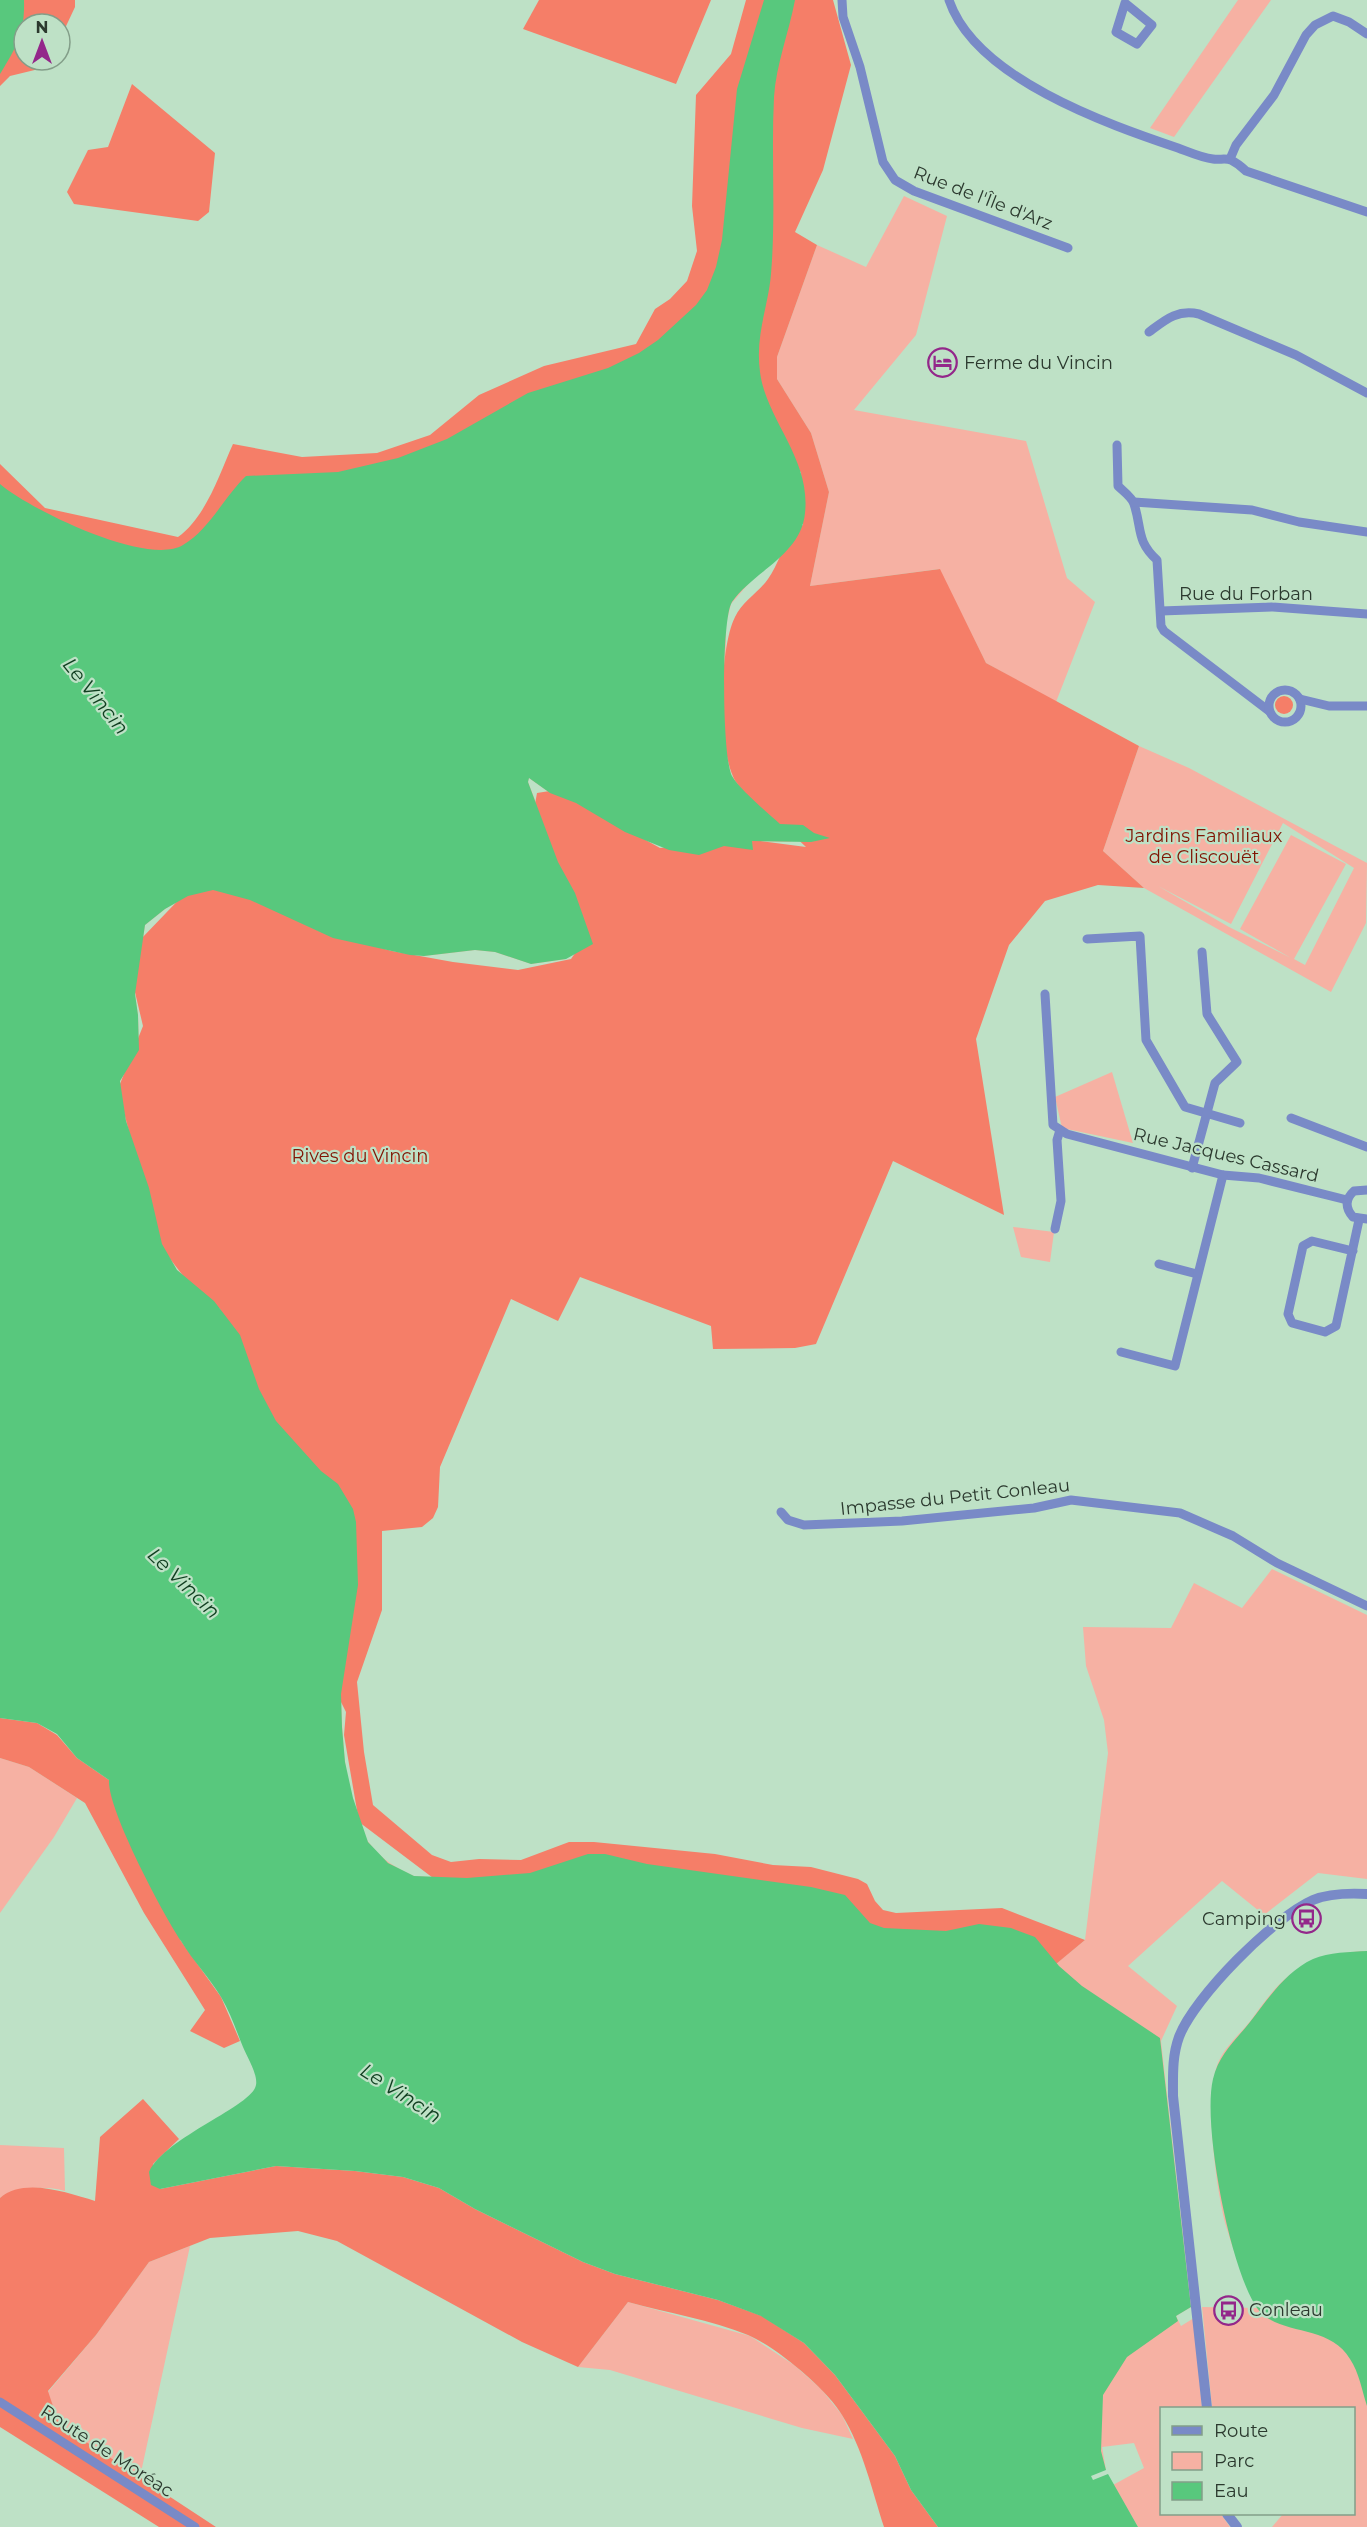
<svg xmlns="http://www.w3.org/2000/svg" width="1367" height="2527" viewBox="0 0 1367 2527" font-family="Montserrat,sans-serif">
<rect width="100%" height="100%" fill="#bee1c6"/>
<g fill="#f6b1a3" fill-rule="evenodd">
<path d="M1238,0H1271L1174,137L1150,128Z"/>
<path d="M904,196L947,216L916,335L854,410L1026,441L1067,578L1095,602L1056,702L986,663L939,569L810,586L829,492L811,433L777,379V357L817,245L866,267Z"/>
<path d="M750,582L731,604L726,624L725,748L731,775L791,842L752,841L550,793L529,778L528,782L550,838L566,959L531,964L495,952L475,950L424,956L223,891L188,896L165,909L145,925L135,994L138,1015L139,1050L120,1081V1095L162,1244L177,1270L214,1301L341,1694C342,1733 345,1814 370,1844C382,1860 396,1868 414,1876L853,1904L1057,1963L1085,1940L1108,1753L1104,1720L1086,1666L1083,1627L1171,1628L1194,1583L1242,1608L1272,1569L1367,1615V1879L1318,1873L1264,1915L1222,1881L1128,1966L1177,2006L1161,2041L1191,2307L1176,2316L1181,2326L1194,2318L1202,2408H1162V2514H1221L1230,2527H1138L1113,2485L1144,2468L1134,2443L1102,2447L1106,2470L481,2059L0,1169L127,910Z"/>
<path d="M1139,746L1189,768L1367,863L1366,923L1331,992L1144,888L1103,851ZM1283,823L1354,868L1305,965L1294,959L1346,864L1291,835L1240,929L1291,958L1229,927L1158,886L1231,924Z"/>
<path d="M1112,1072L1133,1143L1062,1128L1055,1097Z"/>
<path d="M1013,1227L1054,1232L1050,1262L1021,1257Z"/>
<path d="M0,1758L29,1767L77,1798L54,1837L0,1913Z"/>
<path d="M1367,1951V2527H1272L1283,2514H1354V2408H1212L1202,2307L1257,2308C1246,2282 1234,2254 1226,2226C1216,2190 1204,2098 1218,2063C1226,2044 1243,2032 1254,2016C1287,1969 1309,1954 1367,1951Z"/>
<path d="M0,2145L64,2148L65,2191C47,2186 14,2186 0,2198Z"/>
<path d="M190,2246L140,2477L59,2424L48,2392L96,2335L149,2262Z"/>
<path d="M628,2302L750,2336L794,2365L821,2389L842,2415L853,2439L802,2428L610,2370L578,2367Z"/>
</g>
<g fill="#f57e68">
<path d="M18,0H75V7L60,39V24H24V60H50L47,67L10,76L0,86V52Z"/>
<path d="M539,0H711L676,84L523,29Z"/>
<path d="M746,0H833L851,65L823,170L795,232L817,245L777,357V379L811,433L829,492L810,586L940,569L986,663L1139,746L1103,851L1144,888L1098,885L1045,901L1009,945L976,1039L1004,1215L893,1161L816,1344L795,1348L713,1349L711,1326L580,1277L558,1321L511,1299L440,1467L438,1507L433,1518L422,1527L382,1531V1610L357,1682L364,1752L373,1805L432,1855L451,1862L479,1859L521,1860L569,1842H594L715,1854L773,1865L811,1867L858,1879L867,1884L875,1901L883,1910L896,1913L1002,1908L1085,1940L1050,1969L912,1935L441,1884L359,1822L344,1735L346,1712L337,1694L263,1420L231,1345L220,1309L197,1294L158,1243L118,1089L143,1026L134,988L141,939L190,888L218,883L319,931L392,951L453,962L518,970L571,959L578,949L531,827L537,793L556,790L660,848L746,839L806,847C782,824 756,809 736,782C717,753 719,648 735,617C742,602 759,592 768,579C778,565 784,545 791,530L803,525L801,473L753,383L721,280L679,338L174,574L0,497V464L45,508L178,537C206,517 219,475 233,444L302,457L377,453L430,435L479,395L544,366L636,344L655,309L670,299L687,281L697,251L692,206L696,95L731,54Z"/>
<path d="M132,84L215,153L209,212L198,221L74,204L67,192L88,150L108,147Z"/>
<circle cx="1284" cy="705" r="9"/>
<path d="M0,1718L37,1723L57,1735L77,1758L109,1780L116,1807L158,1898L181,1941L221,1997L240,2041L224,2048L190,2031L205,2010L144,1913L85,1803L29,1767L0,1758Z"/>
<path d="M143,2099L179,2139L153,2164L160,2189L276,2166L355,2171L403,2177L439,2188L475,2209L583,2262L615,2274L718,2300L762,2316L804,2343L835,2375L895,2456L911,2490L938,2527H884C872,2490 863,2449 842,2415C827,2389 776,2347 748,2335C711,2320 668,2313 628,2302L578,2367L522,2342L337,2241L298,2231L210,2238L149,2262L96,2335L48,2391L59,2424L216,2527H159L0,2427V2198C24,2177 68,2193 95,2201L100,2137Z"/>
</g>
<g fill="#58c87d">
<path d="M0,0H24C25,32 17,46 0,74Z"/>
<path d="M764,0H795C789,32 776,65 774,97C771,156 776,215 771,274C768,308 755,335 760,372C766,420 811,458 805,513C801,555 754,571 732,602C721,619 722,758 732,776C740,790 767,812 780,824L803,825L814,833L830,838L811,842L752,841L753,850L724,846L699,855L669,850L625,832L576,803L550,793L529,778L528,782L558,862L575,893L593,944L566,959L531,964L495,952L475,950L424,956L410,955L333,938L250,900L213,890L188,896L165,909L145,925L135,994L138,1015L139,1050L120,1081L126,1121L149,1188L162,1244L177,1270L214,1301L240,1335L259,1389L276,1421L321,1471L338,1484L353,1509L356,1522L358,1585L341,1694L342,1727L345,1762L353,1798L368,1842L388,1863L414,1876L467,1878L530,1873L588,1854H605L647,1864L811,1887L845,1895L870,1923L884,1928L946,1931L979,1924L1011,1928L1035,1937L1059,1966L1082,1986L1160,2038L1191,2307L1176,2316L1178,2321L1127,2357L1103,2395L1101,2451L1106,2470L1091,2476L1093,2480L1108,2474L1138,2527H938L911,2490L895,2456L835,2375L804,2343L761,2316L718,2300L615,2274L583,2262L475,2209L439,2188L403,2177L355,2171L276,2166L160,2189L151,2185L149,2172C165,2137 253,2106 256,2085C258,2074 247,2057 243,2047C236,2030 230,2012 221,1997C209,1977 193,1961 181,1941C163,1914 107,1809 109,1780L77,1758L57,1734L37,1723L0,1718V484C29,509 147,567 183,545C209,530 224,497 246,476L338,472L398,458L447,439L528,393L608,368L639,353L658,340L696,305L707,290L716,267L722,240L737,89Z"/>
<path d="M1367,1951V2406C1362,2391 1359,2372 1350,2359C1329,2323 1278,2337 1257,2308C1230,2269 1202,2125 1213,2079C1219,2054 1235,2041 1250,2022C1268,1999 1285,1972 1313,1959C1329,1952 1350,1952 1367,1951Z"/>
</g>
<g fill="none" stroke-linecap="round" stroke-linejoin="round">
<g stroke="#798ac7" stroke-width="9">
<path d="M842,0L843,17L860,67L883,162L895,180L914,191L1068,248"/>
<path d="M949,0C975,78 1107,124 1178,148C1189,152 1202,158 1213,159C1219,160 1226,158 1231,160C1237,163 1242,167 1246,171L1367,212"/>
<path d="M1125,3L1152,25L1137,44L1116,32Z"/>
<path d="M1230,159L1236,145L1274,95L1306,35L1315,25L1333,16L1349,22L1367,34"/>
<path d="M1149,332C1165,320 1177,309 1199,314L1296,355L1367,393"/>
<path d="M1117,445L1118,486C1123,491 1132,497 1134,504C1142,528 1136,541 1157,560L1161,626L1164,631L1269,711"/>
<path d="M1134,502L1252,510L1299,522L1367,532"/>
<path d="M1161,611L1273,607L1367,614"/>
<circle cx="1285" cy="706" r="16"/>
<path d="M1300,699L1329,706H1367"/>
<path d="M1087,939L1140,936L1146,1040L1185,1107L1240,1123"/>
<path d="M1045,994L1053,1125L1067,1134L1223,1175L1259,1178L1347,1200"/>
<path d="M1291,1118L1367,1147"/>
<path d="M1192,1168L1215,1083L1237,1062L1207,1014L1202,952"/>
<path d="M1367,1190L1354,1191C1345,1199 1345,1208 1353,1217L1367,1219"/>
<path d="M1055,1229L1061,1201L1057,1140L1060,1130"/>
<path d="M1353,1251L1312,1241L1303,1246L1288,1314L1292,1323L1325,1332L1336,1326L1359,1220"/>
<path d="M1159,1264L1197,1274"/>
<path d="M1121,1352L1175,1366L1223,1175"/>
<path d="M781,1512L788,1520L804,1525L902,1521L1034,1508L1071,1500L1180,1513L1233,1536L1277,1563L1367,1606"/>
<path d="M0,2402L195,2527"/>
</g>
<g stroke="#798ac7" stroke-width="10">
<path d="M1207,2408L1173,2096C1173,2076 1172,2056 1179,2037C1194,1997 1274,1917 1313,1900C1330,1893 1349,1893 1367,1894"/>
<path d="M1227,2514L1237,2527"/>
</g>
</g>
<defs>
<symbol id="hotel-ring" viewBox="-11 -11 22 22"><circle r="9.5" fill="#bee1c6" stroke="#93278a" stroke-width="1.5"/><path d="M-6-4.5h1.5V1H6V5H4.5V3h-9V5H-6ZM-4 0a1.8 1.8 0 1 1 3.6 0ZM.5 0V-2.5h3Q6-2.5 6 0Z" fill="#93278a"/></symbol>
<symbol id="bus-ring" viewBox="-11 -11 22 22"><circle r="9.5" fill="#bee1c6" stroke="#93278a" stroke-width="1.5"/><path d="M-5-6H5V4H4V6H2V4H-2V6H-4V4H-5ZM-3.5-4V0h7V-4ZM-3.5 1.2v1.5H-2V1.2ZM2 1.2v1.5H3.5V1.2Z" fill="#93278a"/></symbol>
</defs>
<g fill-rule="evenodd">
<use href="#hotel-ring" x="926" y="346" width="33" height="33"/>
<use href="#bus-ring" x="1290" y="1902" width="33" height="33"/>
<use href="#bus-ring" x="1212" y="2294" width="33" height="33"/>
</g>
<g text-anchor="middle" stroke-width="4.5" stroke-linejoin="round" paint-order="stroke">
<g font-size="18" fill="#2b392e" stroke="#bee1c6">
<text transform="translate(983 198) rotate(21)" y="6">Rue de l'Île d'Arz</text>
<text x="1246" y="600">Rue du Forban</text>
<text transform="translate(1226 1155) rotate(13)" y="6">Rue Jacques Cassard</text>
<text transform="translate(955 1497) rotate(-6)" y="6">Impasse du Petit Conleau</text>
<text transform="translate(107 2451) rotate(33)" y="6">Route de Moréac</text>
</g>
<g font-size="18" fill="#2b392e" stroke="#bee1c6" text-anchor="start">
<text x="964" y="369">Ferme du Vincin</text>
<text x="1286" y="1925" text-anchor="end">Camping</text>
<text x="1249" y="2316">Conleau</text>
</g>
<g font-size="18" fill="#811504" stroke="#bee1c6">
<text x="1204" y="842">Jardins Familiaux<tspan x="1204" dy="21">de Cliscouët</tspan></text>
<text x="360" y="1162">Rives du Vincin</text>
</g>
<g font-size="20" font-style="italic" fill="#103e20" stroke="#bee1c6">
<text transform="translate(96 696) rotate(51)" y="7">Le Vincin</text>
<text transform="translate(184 1583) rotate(44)" y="7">Le Vincin</text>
<text transform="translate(401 2093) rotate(33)" y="7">Le Vincin</text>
</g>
</g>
<rect x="1160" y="2407" width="195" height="108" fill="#bee1c6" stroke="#839e89" stroke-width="1.5"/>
<rect x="1172" y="2426" width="30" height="9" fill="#798ac7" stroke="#839e89" stroke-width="1.5"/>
<text x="1214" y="2437" font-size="18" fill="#2b392e">Route</text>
<rect x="1172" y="2452" width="30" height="18" fill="#f6b1a3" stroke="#839e89" stroke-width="1.5"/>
<text x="1214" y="2467" font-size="18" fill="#2b392e">Parc</text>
<rect x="1172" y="2482" width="30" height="18" fill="#58c87d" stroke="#839e89" stroke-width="1.5"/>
<text x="1214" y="2497" font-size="18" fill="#2b392e">Eau</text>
<g transform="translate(42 42)"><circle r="28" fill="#bee1c6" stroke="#839e89" stroke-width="1.5"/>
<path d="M0-4.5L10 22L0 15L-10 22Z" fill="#93278a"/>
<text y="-9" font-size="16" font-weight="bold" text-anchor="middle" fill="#2b392e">N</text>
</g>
</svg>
